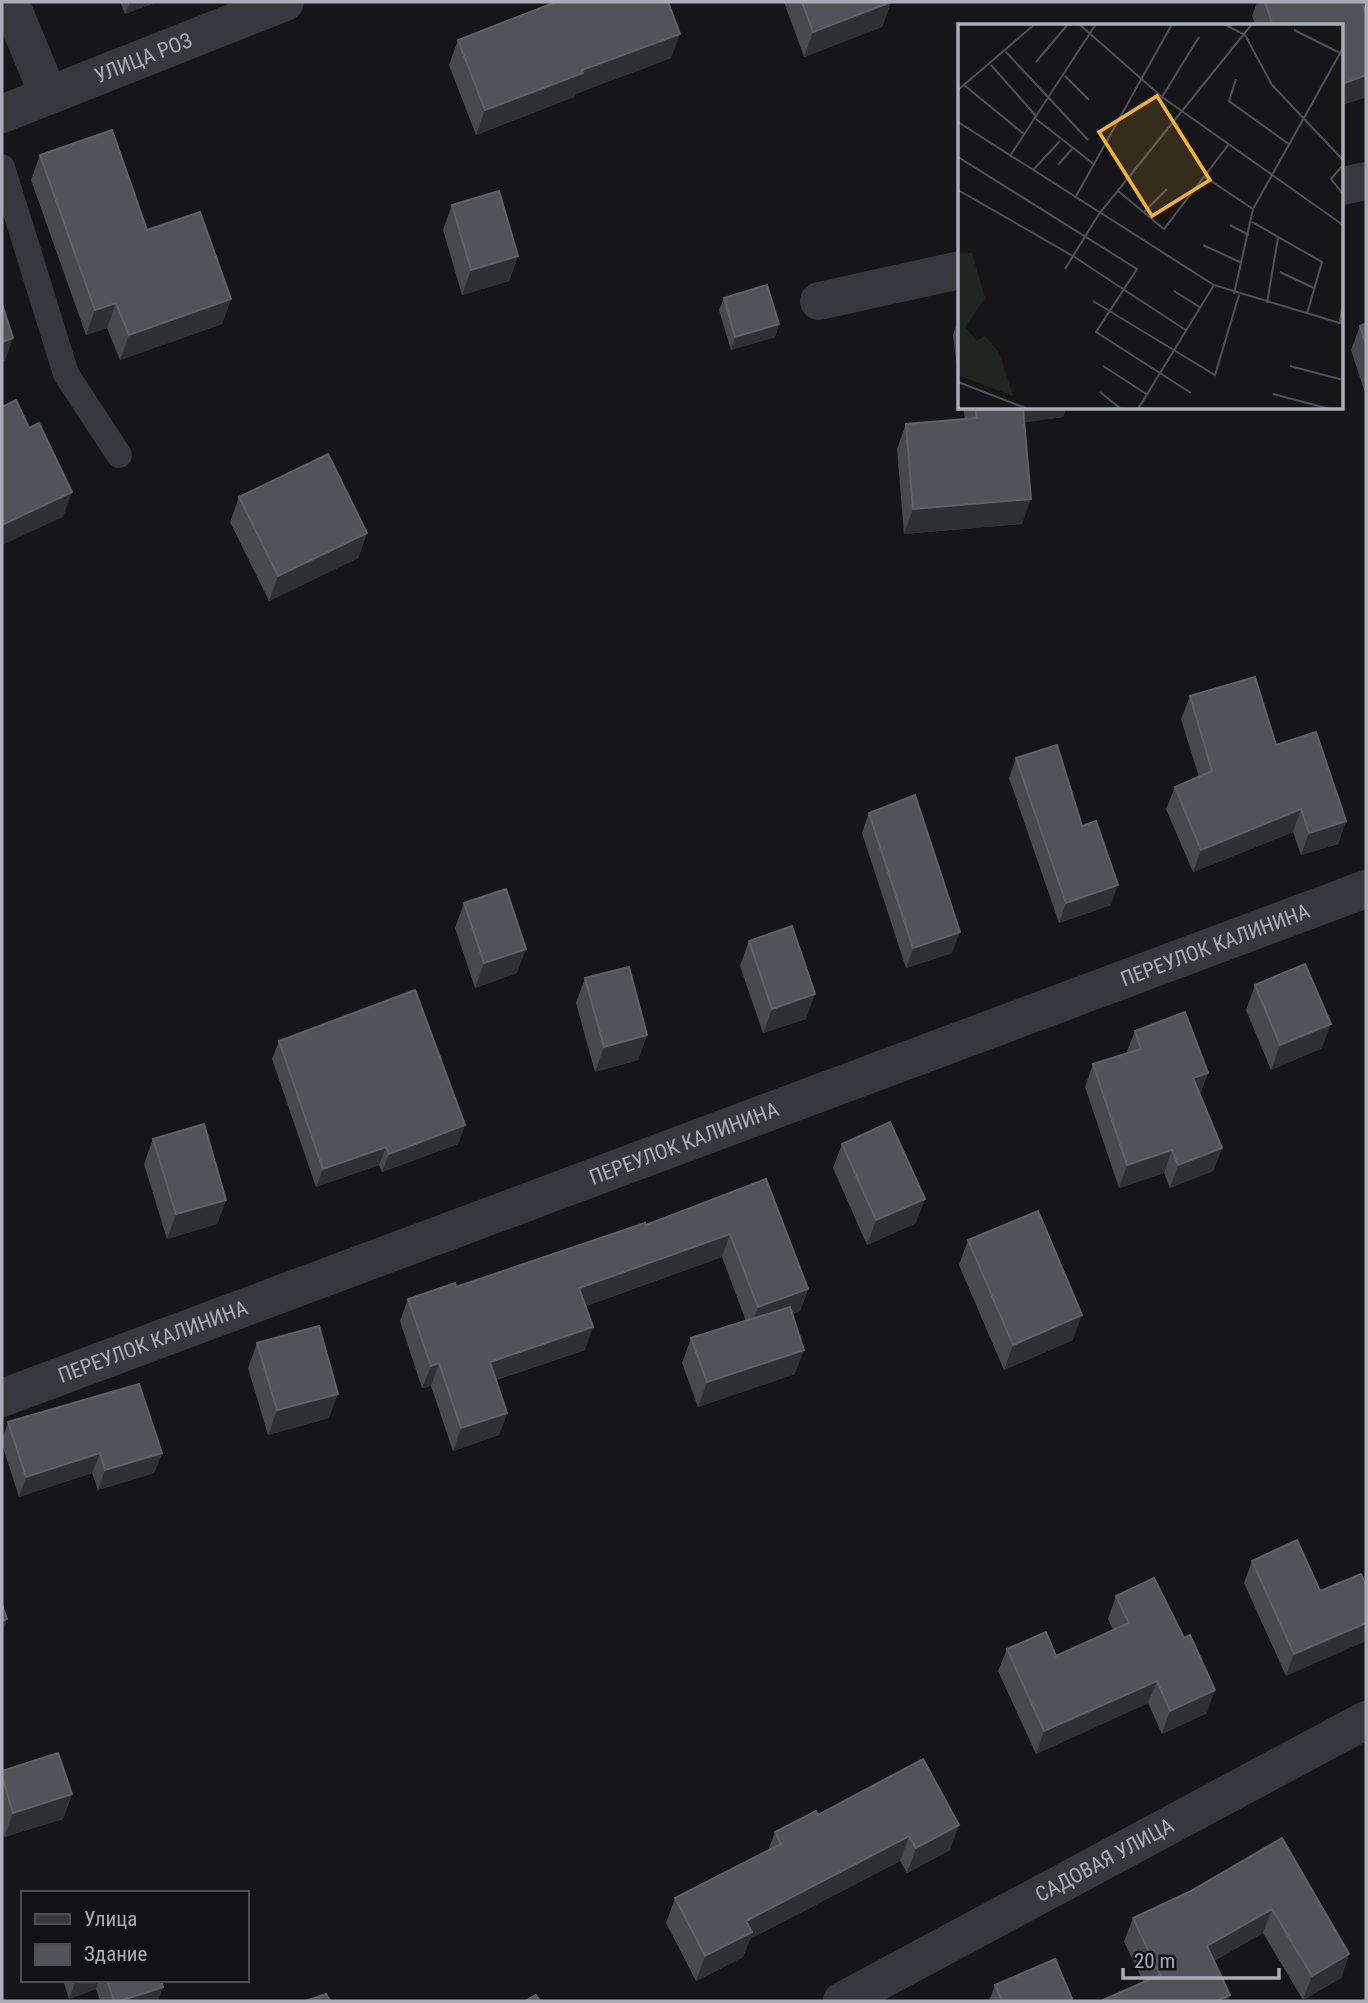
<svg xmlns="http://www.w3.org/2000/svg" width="1368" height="2003" viewBox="0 0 1368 2003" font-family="'Roboto Condensed',sans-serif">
<rect width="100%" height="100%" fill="#161618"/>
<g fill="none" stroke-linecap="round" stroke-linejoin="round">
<path stroke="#37383d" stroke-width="26" d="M2,167L66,374L119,455"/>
<g stroke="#37383d" stroke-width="38">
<path d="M10,2L48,94"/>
<path id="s1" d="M2,114L285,2"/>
<path d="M1342,186L1366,181"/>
<path d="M819,301L960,270"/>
<path id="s2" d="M2,1398L1366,889"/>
<path id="s3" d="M842,2001L1366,1720"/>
</g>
</g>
<g fill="#47494d">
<path d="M120,2H157L125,14Z"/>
<path d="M784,2H891L882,27L804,57Z"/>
<path d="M1257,2H1362L1366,14V97L1342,105V26H1256L1252,16Z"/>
<path d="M458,40L671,58L575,94L574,97L476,135L449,65Z"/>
<path d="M40,155L147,230L231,299L222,324L120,360L107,328L86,335L31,180Z"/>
<path d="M452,205L518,256L509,281L462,295L443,230Z"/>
<path d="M724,298L779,324L775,337L731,350L719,310Z"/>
<path d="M960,314V389L953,335Z"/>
<path d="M1366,323V396L1351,350L1360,326Z"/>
<path d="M963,408H1066L1063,417L1025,422L1022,524L904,534L897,449L906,424L965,419Z"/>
<path d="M239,497L367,533L358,558L269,601L230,522Z"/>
<path d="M1190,696L1276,745L1346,821L1338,844L1301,855L1293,832L1193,872L1166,809L1175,787L1199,777L1181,719Z"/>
<path d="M1016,758L1082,826L1111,905L1059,923L1009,778Z"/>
<path d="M869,813L952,953L906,968L862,833Z"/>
<path d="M464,903L517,973L475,988L455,928Z"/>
<path d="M749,941L806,1019L763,1033L740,966Z"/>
<path d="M585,978L647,1035L638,1060L595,1072L576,1003Z"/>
<path d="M1255,985L1322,1048L1271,1070L1246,1010Z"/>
<path d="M1135,1031L1208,1073L1200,1094L1222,1148L1213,1171L1170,1188L1164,1173L1119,1188L1085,1087L1093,1064L1126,1054Z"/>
<path d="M279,1041L465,1125L458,1144L382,1172L379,1165L316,1187L272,1059Z"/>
<path d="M153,1139L226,1200L217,1224L167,1239L144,1164Z"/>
<path d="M842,1144L916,1223L867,1245L833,1168Z"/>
<path d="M766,1179L808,1289L800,1311L792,1314L795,1374L698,1407L682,1363L691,1338L746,1321L722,1257L586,1306L585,1350L496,1380L507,1413L499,1435L453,1451L431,1386L422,1388L400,1321L408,1299L456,1287L646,1225Z"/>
<path d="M968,1240L1073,1340L1004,1370L959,1265Z"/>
<path d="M257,1343L329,1418L268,1435L248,1368Z"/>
<path d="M8,1422L162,1453L154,1473L98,1490L92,1473L19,1497L2,1444V1440Z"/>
<path d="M1252,1561L1320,1591L1286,1676L1244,1583Z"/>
<path d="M1116,1596L1207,1713L1162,1734L1148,1703L1036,1754L998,1671L1007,1649L1056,1656L1113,1630L1108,1619Z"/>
<path d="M923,1759L950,1850L907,1873L900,1861L750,1939L743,1957L696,1981L666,1923L675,1898L768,1851L775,1832L818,1815Z"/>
<path d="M2,1771L72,1794L63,1819L4,1837L2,1829Z"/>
<path d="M1282,1838L1349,1954L1341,1978L1303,2000L1263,1933L1214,1961L1230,1995L1228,2001H1101L1144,1983L1124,1942L1133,1918L1189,1892Z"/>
<path d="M63,1980H161L158,2001H100L96,1989L69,1999Z"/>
<path d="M995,1985L1073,2001H989Z"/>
</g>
<g fill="#2f3033">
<path d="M130,2H157L125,14Z"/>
<path d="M891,2L882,27L804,57L813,32Z"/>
<path d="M680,34L671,58L575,94L574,97L476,135L485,110L582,70Z"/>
<path d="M1366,75V97L1342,105V84Z"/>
<path d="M518,256L509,281L462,295L471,270Z"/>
<path d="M231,299L222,324L120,360L129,335Z"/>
<path d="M116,303L107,328L86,335L95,310Z"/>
<path d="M779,324L775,337L731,350L735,337Z"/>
<path d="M13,338L5,361L2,362V342Z"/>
<path d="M1019,408H1066L1063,417L1014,424Z"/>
<path d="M72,492L63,517L2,545V525Z"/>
<path d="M1031,499L1022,524L904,534L913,509Z"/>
<path d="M367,533L358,558L269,601L278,576Z"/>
<path d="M1301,809L1293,832L1193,872L1201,850Z"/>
<path d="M1346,821L1338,844L1301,855L1309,833Z"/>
<path d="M1118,885L1111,905L1059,923L1066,903Z"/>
<path d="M960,932L952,953L906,968L913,948Z"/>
<path d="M526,949L517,973L475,988L484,963Z"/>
<path d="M815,994L806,1019L763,1033L772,1009Z"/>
<path d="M1331,1024L1322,1048L1271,1070L1280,1045Z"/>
<path d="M647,1035L638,1060L595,1072L604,1047Z"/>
<path d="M1208,1073L1199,1096L1193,1078Z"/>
<path d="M465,1125L458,1144L382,1172L389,1154Z"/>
<path d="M386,1147L379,1165L316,1187L323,1169Z"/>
<path d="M1222,1148L1213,1171L1170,1188L1178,1165Z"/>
<path d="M1172,1150L1164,1173L1119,1188L1127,1165Z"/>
<path d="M925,1199L916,1223L867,1245L876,1220Z"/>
<path d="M226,1200L217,1224L167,1239L176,1214Z"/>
<path d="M730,1234L722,1257L571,1311L579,1288Z"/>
<path d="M808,1289L800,1311L750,1330L758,1307Z"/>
<path d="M1082,1315L1073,1340L1004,1370L1013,1345Z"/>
<path d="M593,1327L585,1350L482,1384L490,1362Z"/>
<path d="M804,1350L795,1374L698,1407L707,1382Z"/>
<path d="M439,1363L431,1386L422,1388L431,1366Z"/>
<path d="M338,1394L329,1418L268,1435L277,1410Z"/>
<path d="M507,1413L499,1435L453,1451L461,1428Z"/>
<path d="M100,1453L92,1473L19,1497L26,1477Z"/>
<path d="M162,1453L154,1473L98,1490L105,1470Z"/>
<path d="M7,1619L2,1634V1621Z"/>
<path d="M1366,1623V1641L1286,1676L1294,1654Z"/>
<path d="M1157,1681L1148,1703L1036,1754L1044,1731Z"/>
<path d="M1215,1690L1207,1713L1162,1734L1170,1711Z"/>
<path d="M72,1794L63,1819L4,1837L13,1813Z"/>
<path d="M959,1825L950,1850L907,1873L916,1848Z"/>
<path d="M909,1836L900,1861L750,1939L743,1957L696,1981L705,1956L746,1921Z"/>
<path d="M1272,1909L1263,1933L1198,1970L1207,1946Z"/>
<path d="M1349,1954L1341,1978L1303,2000L1312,1976Z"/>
<path d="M76,1980H99L96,1989L69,1999Z"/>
<path d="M163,1987L158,2001H120Z"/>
<path d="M1230,1995L1228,2001H1216Z"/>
</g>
<g fill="#525359" stroke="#5f6168" stroke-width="2">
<path d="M556,2H668L680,34L582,70L583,73L485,110L458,40Z"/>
<path d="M802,2H891L813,32Z"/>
<path d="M1265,2H1362L1366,14V75L1342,84V26H1273Z"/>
<path d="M112,130L147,230L200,212L231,299L129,335L116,303L95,310L40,155Z"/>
<path d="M499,191L518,256L471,270L452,205Z"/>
<path d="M767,285L779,324L735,337L724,298Z"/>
<path d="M2,304L13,338L2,342Z"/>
<path d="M1366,323V345L1360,326Z"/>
<path d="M16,400L29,428L39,423L72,492L2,525V407Z"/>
<path d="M975,408H1023L1031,499L913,509L906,424L977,418Z"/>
<path d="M328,454L367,533L278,576L239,497Z"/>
<path d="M1255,677L1276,745L1316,732L1346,821L1309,833L1301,809L1201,850L1175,787L1212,771L1190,696Z"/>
<path d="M1057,745L1082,826L1096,821L1118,885L1066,903L1016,758Z"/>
<path d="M915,795L960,932L913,948L869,813Z"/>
<path d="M506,889L526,949L484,963L464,903Z"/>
<path d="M792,926L815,994L772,1009L749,941Z"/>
<path d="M1305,964L1331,1024L1280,1045L1255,985Z"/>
<path d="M629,967L647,1035L604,1047L585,978Z"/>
<path d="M415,990L465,1125L389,1154L386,1147L323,1169L279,1041Z"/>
<path d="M1185,1012L1208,1073L1193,1078L1222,1148L1178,1165L1172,1150L1127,1165L1093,1064L1141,1049L1135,1031Z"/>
<path d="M890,1122L925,1199L876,1220L842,1144Z"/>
<path d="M204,1124L226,1200L176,1214L153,1139Z"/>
<path d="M766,1179L808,1289L758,1307L730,1234L579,1288L593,1327L490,1362L507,1413L461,1428L439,1363L431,1366L408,1299L455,1283L456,1287L645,1223L646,1225Z"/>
<path d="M1038,1211L1082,1315L1013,1345L968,1240Z"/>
<path d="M790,1307L804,1350L707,1382L691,1338Z"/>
<path d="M319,1326L338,1394L277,1410L257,1343Z"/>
<path d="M139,1384L162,1453L105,1470L100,1453L26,1477L8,1422Z"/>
<path d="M1297,1540L1320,1591L1361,1574L1366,1585V1623L1294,1654L1252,1561Z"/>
<path d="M1154,1578L1184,1638L1190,1635L1215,1690L1170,1711L1157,1681L1044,1731L1007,1649L1046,1632L1056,1656L1129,1623L1116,1596Z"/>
<path d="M2,1605L7,1619L2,1621Z"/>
<path d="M58,1753L72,1794L13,1813L2,1776V1771Z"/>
<path d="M923,1759L959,1825L916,1848L909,1836L746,1921L752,1932L705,1956L675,1898L781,1844L775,1832L816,1811L818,1815Z"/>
<path d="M1282,1838L1349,1954L1312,1976L1272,1909L1207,1946L1230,1995L1216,2001H1101L1160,1975L1133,1918L1189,1892Z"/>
<path d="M1055,1959L1073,2001H1002L995,1985Z"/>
<path d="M107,1980H161L163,1987L120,2001H114Z"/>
<path d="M326,1994L330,2001H306Z"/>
<path d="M536,1995L540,2001H525Z"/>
</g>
<g text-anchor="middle" stroke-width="6" stroke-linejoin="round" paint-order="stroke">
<g font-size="21" fill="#a8adb8" stroke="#111113">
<text dy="7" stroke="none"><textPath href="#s1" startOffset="152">УЛИЦА РОЗ</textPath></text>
<text dy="7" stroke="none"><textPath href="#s2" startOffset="1295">ПЕРЕУЛОК КАЛИНИНА</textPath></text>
<text dy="7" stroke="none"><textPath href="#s2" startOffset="728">ПЕРЕУЛОК КАЛИНИНА</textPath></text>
<text dy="7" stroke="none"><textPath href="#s2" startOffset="161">ПЕРЕУЛОК КАЛИНИНА</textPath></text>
<text dy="7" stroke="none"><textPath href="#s3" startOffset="298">САДОВАЯ УЛИЦА</textPath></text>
</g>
</g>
<g transform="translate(958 24)">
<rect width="385" height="385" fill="#161618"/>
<path d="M0,229H14L27,274L7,303L19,317L27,312L41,328L55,372L0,351Z" fill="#1e261f"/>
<path fill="none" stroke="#505258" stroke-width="2" d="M121,0L204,73L385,201M266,0L287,11L314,61L385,136M336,6L382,29M48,28L130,116M78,38L110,0M33,41L79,93M107,52L131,76M278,55L271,77L332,121M6,61L66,110M0,66L77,0M204,73L241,13M78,95L137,141M0,98L256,261L385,300M52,132L138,0M0,133L179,245L138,308L233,369M100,141L114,125M385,141L373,155L385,170M75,146L102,117M247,153L295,185M0,166L115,232L229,307M160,167L206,205L271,120M117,174L214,0M186,188L209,165M294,198L364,238L349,290M272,201L291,211M245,221L284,239M107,245L141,190L294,0M322,248L356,264M216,267L243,284M276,270L295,185L385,24M135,277L257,351L281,271M309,279L320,214M382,299L385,277M145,342L190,371M332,342L385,356M0,358L70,385M142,368L163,385M315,370L372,385M180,385L256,261"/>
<path fill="#f2b134" fill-opacity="0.15" stroke="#f2b134" stroke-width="3.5" d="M199,72L252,156L194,192L141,108Z"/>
<rect width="385" height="385" fill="none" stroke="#a8adb8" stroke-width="3.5"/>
</g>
<rect width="1368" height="2003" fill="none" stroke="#a8adb8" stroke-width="7"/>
<rect x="21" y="1891" width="228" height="91" fill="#111113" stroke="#4d4f55" stroke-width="2"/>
<rect x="35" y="1914" width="35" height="10" fill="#37383d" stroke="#4d4f55" stroke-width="2"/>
<text x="84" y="1926" font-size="21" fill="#a8adb8">Улица</text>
<rect x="35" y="1944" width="35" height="21" fill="#525359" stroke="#4d4f55" stroke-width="2"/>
<text x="84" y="1961" font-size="21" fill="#a8adb8">Здание</text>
<path d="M1123 1968v10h156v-10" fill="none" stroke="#a8adb8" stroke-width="3.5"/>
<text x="1134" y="1968" font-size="21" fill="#a8adb8" stroke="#111113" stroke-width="5" paint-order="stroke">20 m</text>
</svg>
